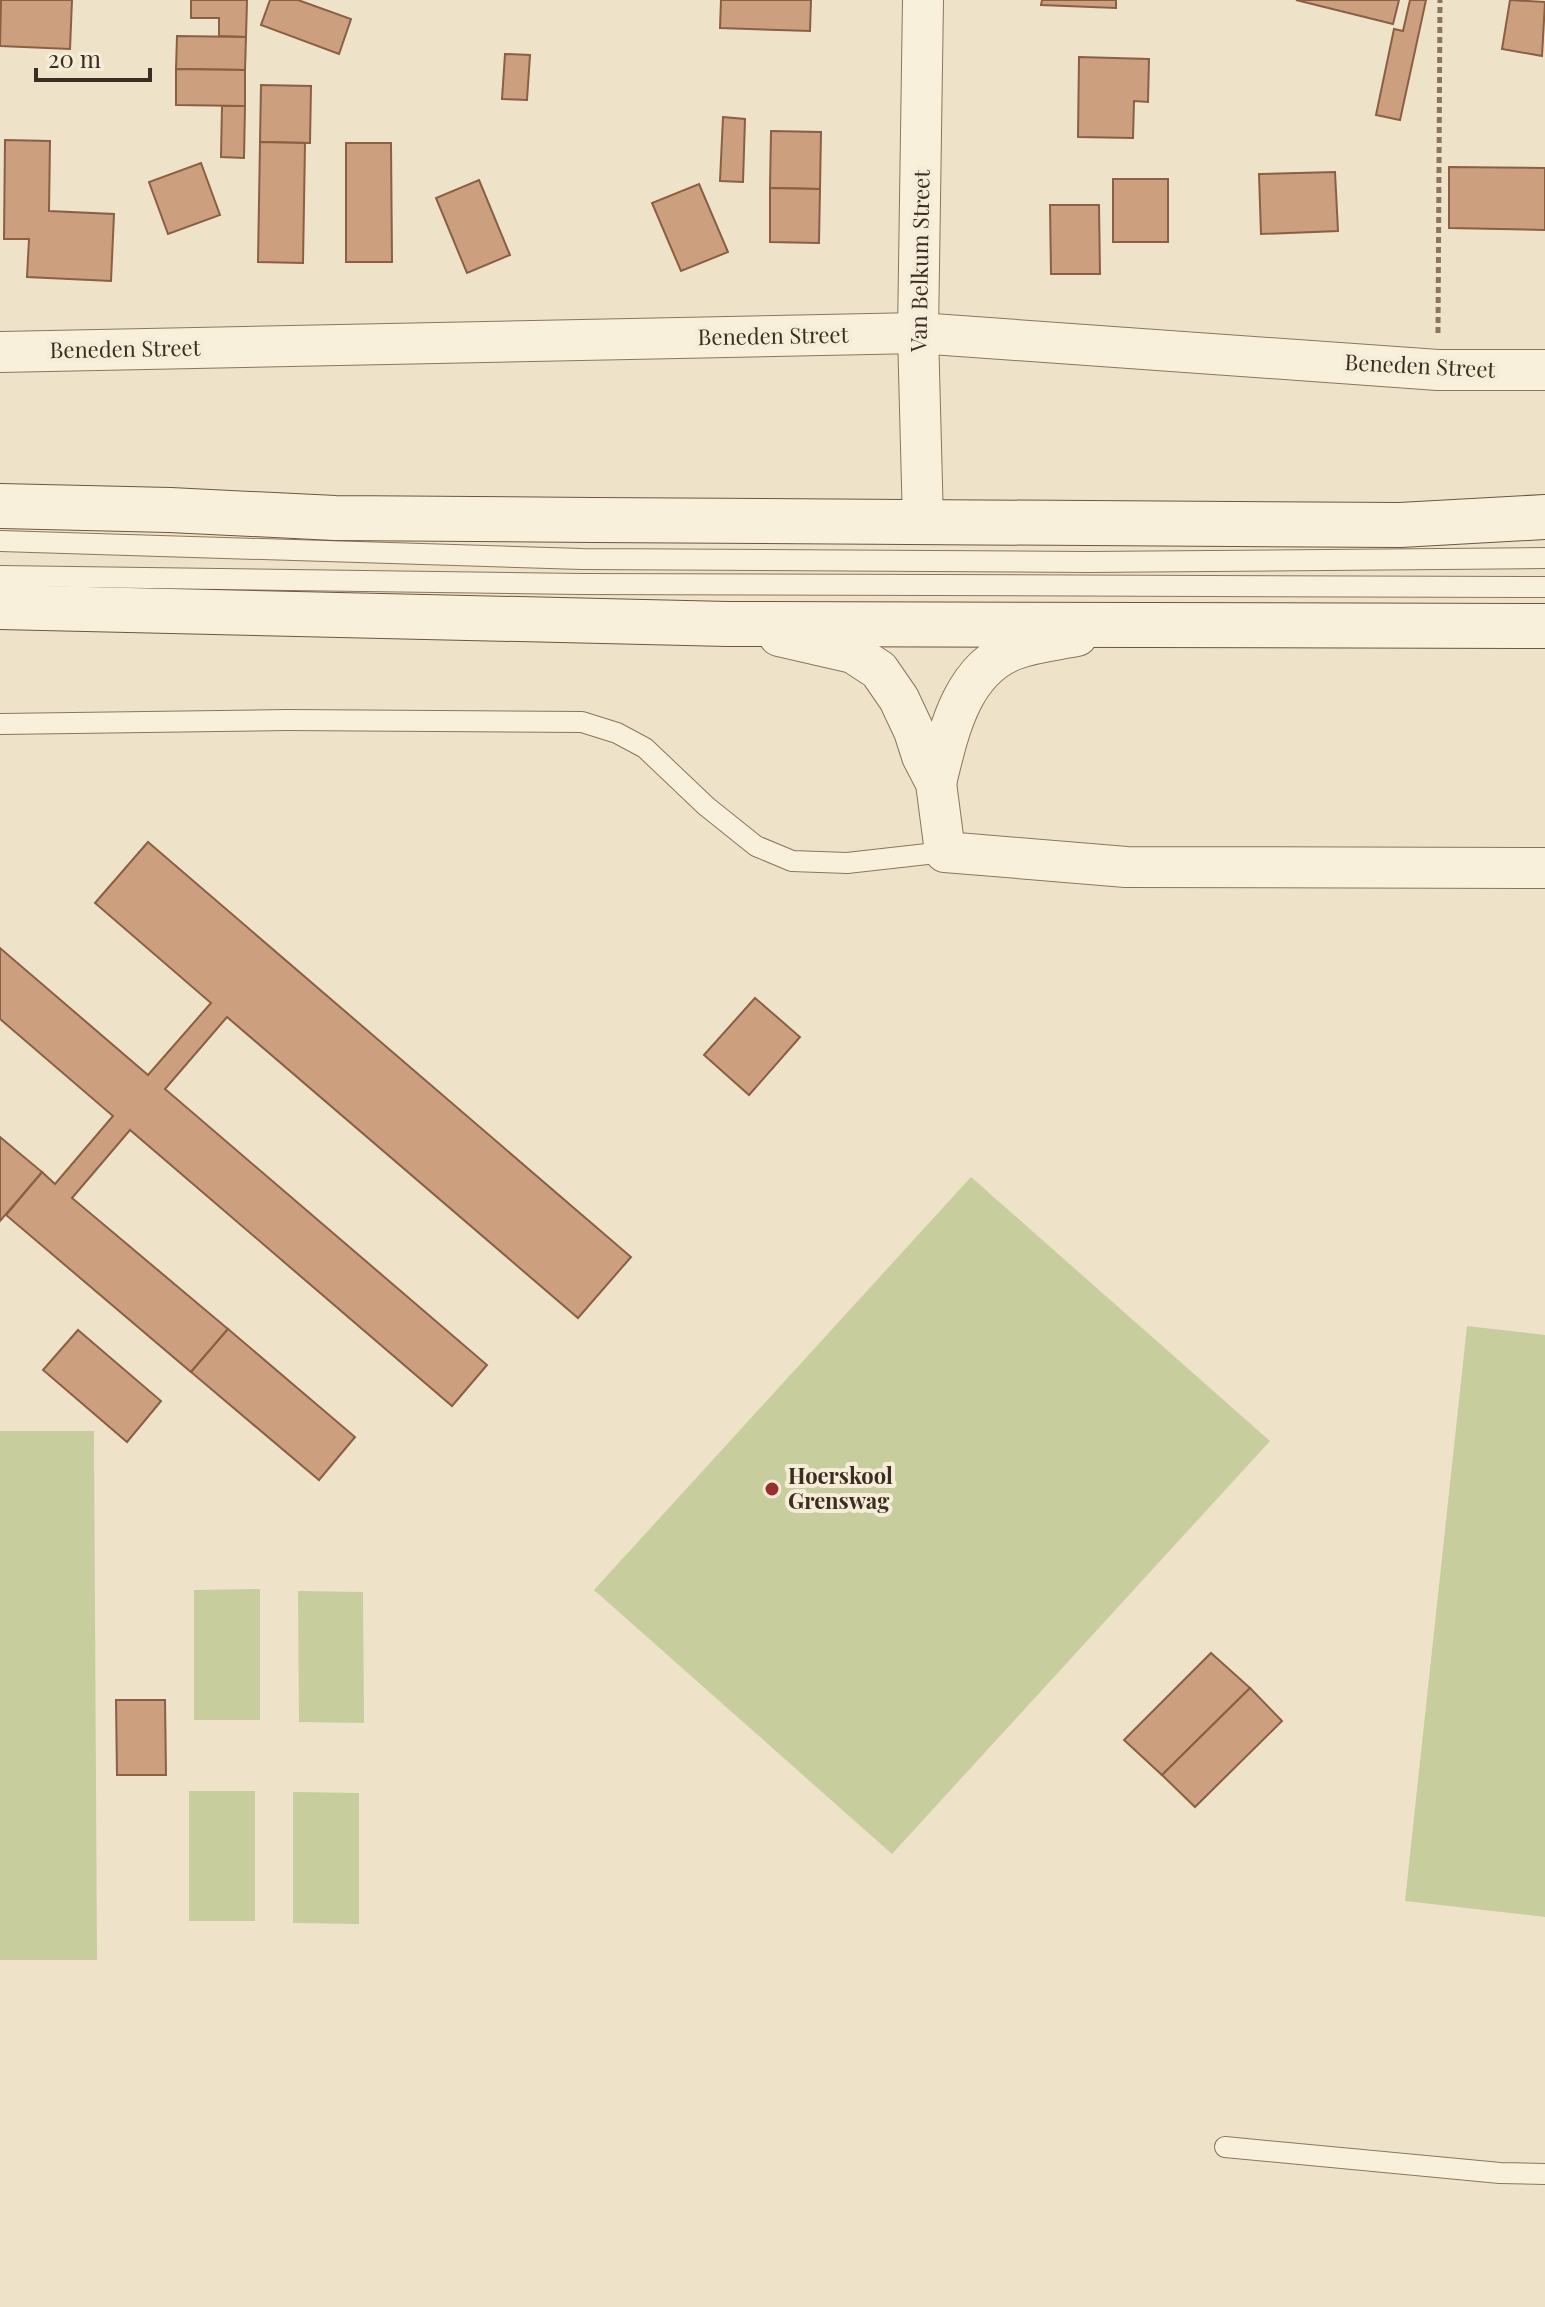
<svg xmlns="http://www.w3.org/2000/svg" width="1545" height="2307" viewBox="0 0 1545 2307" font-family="'Playfair Display',serif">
<rect width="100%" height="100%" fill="#eee3c8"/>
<g fill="#c7cd9c">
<path d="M971,1177L1270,1441L892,1854L594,1590Z"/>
<path d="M1467,1326L1545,1335V1917L1405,1901Z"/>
<path d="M0,1431H94L97,1960H0Z"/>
<path d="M260,1589V1720H194V1590Z"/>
<path d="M298,1591L363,1592L364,1723L299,1722Z"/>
<rect x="189" y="1791" width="66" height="130"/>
<path d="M293,1792L359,1793V1924L293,1923Z"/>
</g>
<g fill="#cc9f7f" stroke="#8a5f43" stroke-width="2">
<path d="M1,0H72L70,49L0,46Z"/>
<path d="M191,0H247L246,37L219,36V18H191Z"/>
<path d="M270,0H298L351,19L339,54L261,25Z"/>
<path d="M721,0H811L810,31L720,28Z"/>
<path d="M1042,0H1116V8L1041,5Z"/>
<path d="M1296,0H1399L1393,24Z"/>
<path d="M1410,0H1426L1400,120L1376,115L1394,29L1403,31Z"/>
<path d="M1510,0L1545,2L1542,56L1502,49Z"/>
<path d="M177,36L246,37L245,70L176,69Z"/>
<path d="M505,54L530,55L527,100L502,99Z"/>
<path d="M1079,57L1149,59L1148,102L1134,101L1133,138L1078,137Z"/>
<path d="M176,69L245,70V106L176,105Z"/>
<path d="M261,85L311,86L310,143L260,142Z"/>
<path d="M222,106H245L244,158L221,157Z"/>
<path d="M723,117L745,119L743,182L720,181Z"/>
<path d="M771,131L821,132L820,189L770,188Z"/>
<path d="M5,140L50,141L49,211L114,214L111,281L27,277L29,239H4Z"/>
<path d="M260,142L305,143L303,263L258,262Z"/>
<path d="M346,143H391L392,262H346Z"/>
<path d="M201,163L220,215L168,234L149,182Z"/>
<path d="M1449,167L1545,168V230L1449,228Z"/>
<path d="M1335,172L1338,231L1261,234L1259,174Z"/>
<rect x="1113" y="179" width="55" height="63"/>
<path d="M479,180L510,255L467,273L436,198Z"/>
<path d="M699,184L728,252L681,271L652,203Z"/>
<path d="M770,188L820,189L819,243L770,242Z"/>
<path d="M1050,205H1099L1100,274H1051Z"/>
<path d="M148,842L631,1257L578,1318L227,1017L165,1089L487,1365L452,1406L130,1130L72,1198L228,1329L191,1372L6,1215L42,1172L55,1184L113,1116L0,1019V948L148,1075L211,1003L95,903Z"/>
<path d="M755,998L800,1037L749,1095L704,1055Z"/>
<path d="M0,1137L42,1172L0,1221Z"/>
<path d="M228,1329L355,1437L319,1480L191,1372Z"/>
<path d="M78,1330L161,1401L127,1442L43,1370Z"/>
<path d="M1211,1653L1250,1688L1162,1775L1124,1740Z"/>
<path d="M1250,1688L1282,1721L1195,1807L1162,1775Z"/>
<path d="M116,1700H165L166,1775H117Z"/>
</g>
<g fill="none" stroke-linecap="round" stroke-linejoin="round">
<defs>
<g id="service">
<path d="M0,541L582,559L1088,562L1545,558"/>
<path d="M0,576L583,584L1545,587"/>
<path d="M0,724L287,720L582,722L617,733L645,748L706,806L756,846L792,861L847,863L945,852"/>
<path d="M1225,2147L1500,2173L1545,2174"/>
</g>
<g id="minor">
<path d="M923,0L918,333L923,522"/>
<path d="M0,352L918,333L1438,370H1545"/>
<path d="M779,636L853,653L879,670L899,699L914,731L922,756L936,783L945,852L1126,867L1545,868"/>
<path d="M936,783C948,734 961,668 1016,649C1035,642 1057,640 1077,636"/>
</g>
<g id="secondary">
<path d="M0,506L170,510L335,518L593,520L1400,525L1545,517"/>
<path d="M0,607L728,624L1545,626"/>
</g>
</defs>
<use href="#service" stroke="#8b755d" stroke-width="22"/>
<use href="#minor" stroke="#8b755d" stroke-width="42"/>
<use href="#secondary" stroke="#6d5640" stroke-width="46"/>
<path stroke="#8b755d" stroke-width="5" stroke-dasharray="6 4" stroke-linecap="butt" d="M1438,333L1440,0"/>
<use href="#service" stroke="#f9f0dc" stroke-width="20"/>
<use href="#minor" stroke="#f9f0dc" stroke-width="40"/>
<use href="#secondary" stroke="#f9f0dc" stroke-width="44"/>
</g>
<circle fill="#992e2f" stroke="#f6edd8" stroke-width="3" cx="772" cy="1489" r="8"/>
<g text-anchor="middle" stroke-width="8" stroke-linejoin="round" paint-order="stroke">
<g font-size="22" fill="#3b2d21" stroke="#f6edd8">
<text transform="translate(920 261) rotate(-89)" y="8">Van Belkum Street</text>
<text transform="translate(773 336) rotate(-1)" y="8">Beneden Street</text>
<text transform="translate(125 349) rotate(-1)" y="8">Beneden Street</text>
<text transform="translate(1420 366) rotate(3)" y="8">Beneden Street</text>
</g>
<g font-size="22" font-weight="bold" fill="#3b2d21" stroke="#f6edd8" text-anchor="start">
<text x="788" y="1484">Hoerskool<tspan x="788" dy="25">Grenswag</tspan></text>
</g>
</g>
<path d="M36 68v12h114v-12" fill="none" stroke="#3b2d21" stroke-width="4"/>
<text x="48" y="68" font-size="24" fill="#3b2d21" stroke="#f6edd8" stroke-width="6" paint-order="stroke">20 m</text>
</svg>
